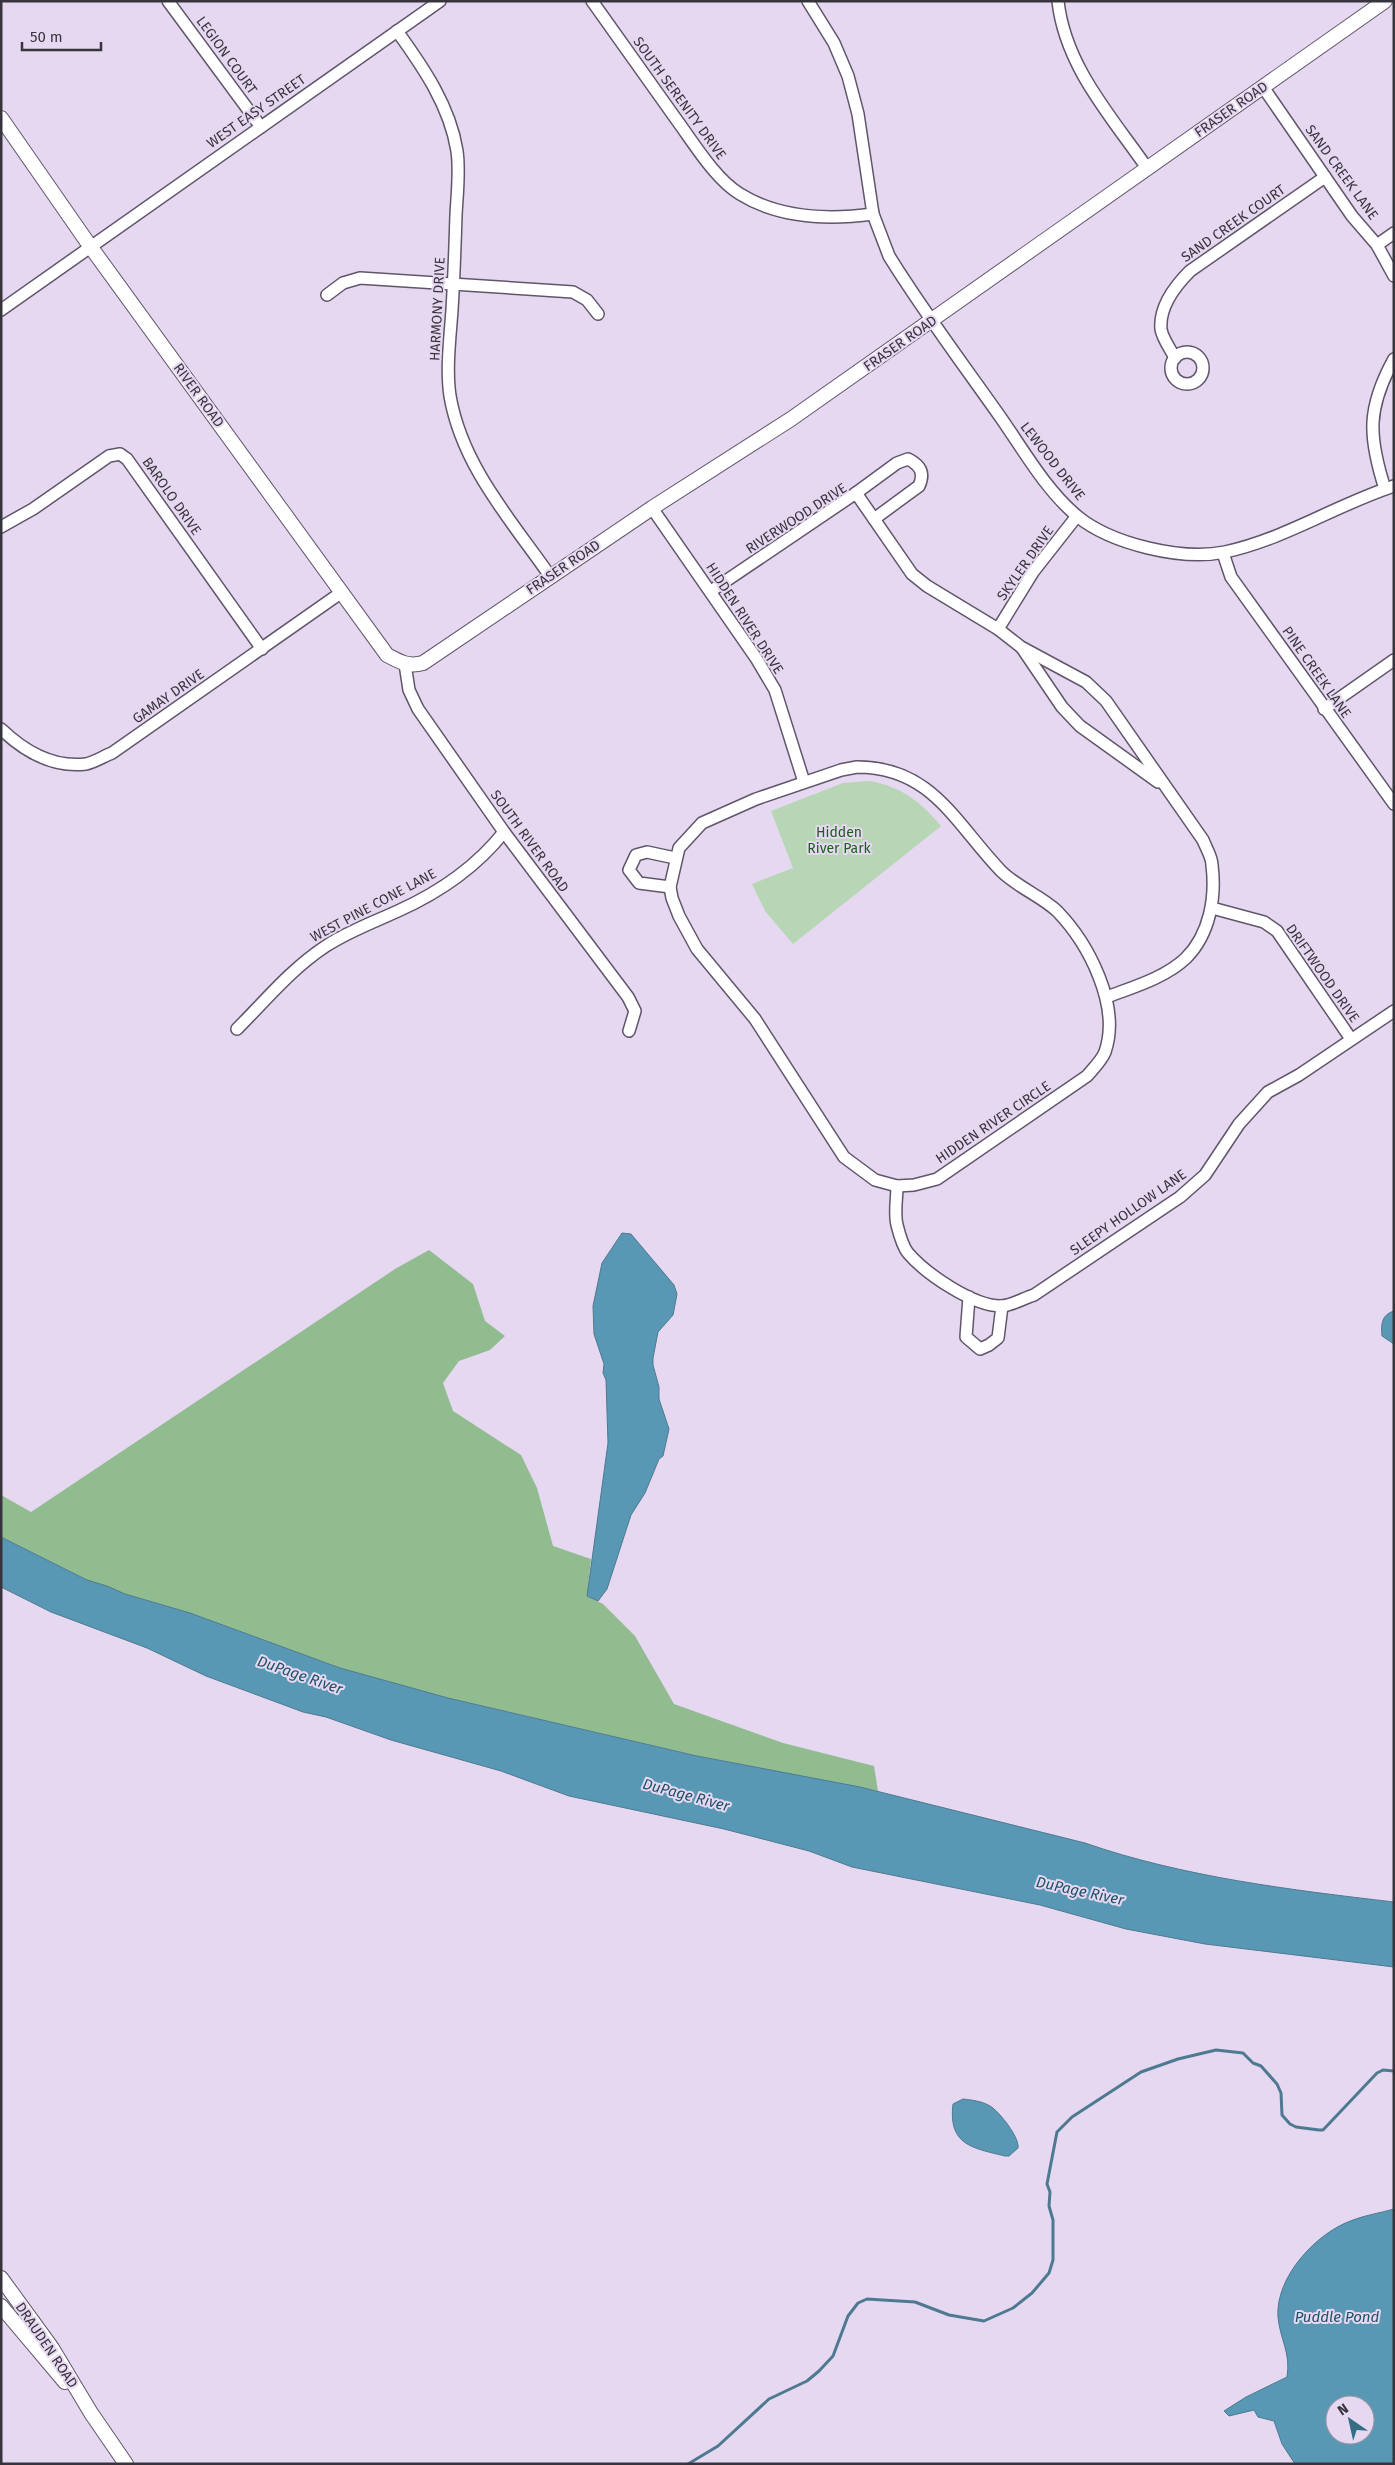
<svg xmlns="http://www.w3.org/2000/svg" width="1395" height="2465" viewBox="0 0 1395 2465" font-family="'Fira Sans',sans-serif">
<rect width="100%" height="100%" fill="#e5d8f0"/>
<path fill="#b7d6b5" d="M870,781C902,787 921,802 941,826L793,944L765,911L752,884L793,868L771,811L843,783Z"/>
<path fill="#91bc8f" d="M429,1250L473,1284L485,1321L505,1336L490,1350L459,1361L443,1383L453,1411L521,1455L537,1488L553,1546L591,1559L587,1596L603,1604L635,1636L674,1704L783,1743L874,1766L878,1791L698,1756L448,1698L340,1668L190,1613L125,1594L107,1586L87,1580L1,1537V1495L31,1512L395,1269Z"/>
<g fill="#5898b5" stroke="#4e7a91" fill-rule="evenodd">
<path d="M622,1233L631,1234L674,1285L677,1294L673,1315L658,1332L653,1358V1365L659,1387V1399L669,1429L663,1456L659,1459L645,1493L631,1515L607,1589L598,1601L587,1596L608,1443L606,1380L603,1373L604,1364L594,1334L593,1306L602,1263Z"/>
<path d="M1394,1311V1344L1382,1336C1381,1325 1381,1315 1394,1311Z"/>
<path d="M1,1537L87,1580L107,1586L125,1594L190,1613L340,1668L448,1698L697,1756L860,1787L1085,1843C1183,1877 1291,1890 1394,1902V1967L1205,1944L1126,1929L1040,1905L852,1867L809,1851L724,1829L569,1796L501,1771L391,1740L326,1717L303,1712L206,1676L147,1648L51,1612L1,1587Z"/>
<path d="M963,2099C971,2100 982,2101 990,2106C999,2111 1020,2138 1018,2148L1009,2156H1005C972,2148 948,2145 953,2104Z"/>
<path d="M1394,2209V2464H1295L1282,2444L1274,2421L1258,2417L1254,2410L1229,2416L1224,2411L1246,2397L1287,2377C1291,2352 1280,2340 1278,2317C1275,2277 1317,2232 1353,2220C1366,2215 1380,2213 1394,2209ZM1335,2405H1365V2435H1335Z"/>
</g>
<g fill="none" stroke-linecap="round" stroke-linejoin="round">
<path stroke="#4e7a91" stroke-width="3" d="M688,2464L718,2446L769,2399L807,2381L819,2371L833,2356L848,2316L858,2303L867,2299L915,2302L949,2315L984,2321L1013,2308L1032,2293L1049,2273L1053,2260V2220L1049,2206L1050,2192L1047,2184L1057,2132L1072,2117L1141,2072L1178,2059L1216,2050L1243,2053L1253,2063L1261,2066L1277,2084L1281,2093L1282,2115L1290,2124L1296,2127L1319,2130H1323L1377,2073L1383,2070L1394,2071"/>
<defs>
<g id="minor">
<path d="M168,1L261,127"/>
<path d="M592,1C620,40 648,80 676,119C693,142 715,179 740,194C780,219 828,220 873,214"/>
<path d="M808,1L834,43L848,76L858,114L873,214L889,256C923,311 963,364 1001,418C1024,451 1046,490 1077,516C1111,544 1182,561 1225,552C1285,539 1336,505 1394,486"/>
<path d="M1058,1C1065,66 1111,116 1147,168"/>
<path d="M397,31C423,67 450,106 457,151C460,172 457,194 456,215C455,247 454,278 452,310C450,338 446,369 450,396C462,466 511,520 550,576"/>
<path d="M1263,87L1352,216L1377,245L1394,276"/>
<path d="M1377,245L1394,233"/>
<path d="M327,295L343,283L360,278L573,292L587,300L598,314"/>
<path d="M1,310L440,1"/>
<circle cx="1187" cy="368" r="16"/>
<path d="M1175,358C1171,350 1162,338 1161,329C1159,306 1175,286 1190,271L1325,177"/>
<path d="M1385,489C1368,436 1367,408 1394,359"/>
<path d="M856,493L897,463L908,459C920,465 925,473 919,486L874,519"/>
<path d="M652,508L756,658L775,690L804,782"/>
<path d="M1,527L33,509L109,456L120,454L127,459L262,649"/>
<path d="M1223,553L1231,577L1394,804"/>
<path d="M711,591L856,493L912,574L927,586L998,629L1021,647L1086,682L1106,701L1203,840C1206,848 1212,857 1212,865C1216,897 1210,934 1186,958C1165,978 1133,987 1107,997"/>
<path d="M998,629L1033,572L1077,516"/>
<path d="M1022,648L1062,707L1080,726L1158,782"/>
<path d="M405,664L409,690L418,709L504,832L628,997L635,1011L629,1031"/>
<path d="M1324,709L1394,660"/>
<path d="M1,729C24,751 53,768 86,764C95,762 104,756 112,753L342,592"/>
<path d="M857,767C932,767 955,823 1001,871C1017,887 1041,896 1057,911C1089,944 1121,1006 1105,1052C1102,1060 1093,1069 1087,1076L937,1179L914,1185L897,1186L875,1180L844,1157L755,1019L697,949L679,916L672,898L670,887L679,848L702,823L756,799L841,770Z"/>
<path d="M670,887L639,883L629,870L636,855L647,852L675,858"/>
<path d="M1212,908L1264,922L1277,931L1351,1039"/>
<path d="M237,1029C266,1000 291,969 326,946C349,931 374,922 398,911C438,893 477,866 504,832"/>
<path d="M897,1186C897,1198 894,1213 897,1225C899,1233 903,1247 908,1253C926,1274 973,1306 1001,1306C1011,1306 1024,1298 1034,1295L1180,1197L1205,1175L1239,1124L1268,1092L1299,1075L1394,1011"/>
<path d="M969,1297L966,1337L980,1349L989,1345L998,1338L1002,1306"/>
</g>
<g id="tertiary">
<path d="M1,118L90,246L387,655C400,662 408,667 423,663L652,508L791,419L1385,1"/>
<path d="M1,2278L52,2348L91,2413L126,2464"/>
<path d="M1,2306L65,2382"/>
</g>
</defs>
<use href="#minor" stroke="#60566a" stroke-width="14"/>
<use href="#tertiary" stroke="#60566a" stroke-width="16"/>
<use href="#minor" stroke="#fff" stroke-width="11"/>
<use href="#tertiary" stroke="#fff" stroke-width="14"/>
</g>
<g text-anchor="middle" stroke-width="4" stroke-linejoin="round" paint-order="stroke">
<g font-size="14" fill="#38343d" stroke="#e5d8f0">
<text transform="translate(227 55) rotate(54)" y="5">LEGION COURT</text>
<text transform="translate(680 98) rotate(54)" y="5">SOUTH SERENITY DRIVE</text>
<text transform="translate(1231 109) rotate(-35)" y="5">FRASER ROAD</text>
<text transform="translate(256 111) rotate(-35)" y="5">WEST EASY STREET</text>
<text transform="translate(1342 172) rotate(54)" y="5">SAND CREEK LANE</text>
<text transform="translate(1233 223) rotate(-35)" y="5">SAND CREEK COURT</text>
<text transform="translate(437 309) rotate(-87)" y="5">HARMONY DRIVE</text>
<text transform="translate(900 343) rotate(-35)" y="5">FRASER ROAD</text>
<text transform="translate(199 395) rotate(54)" y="5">RIVER ROAD</text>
<text transform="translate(1053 461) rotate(52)" y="5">LEWOOD DRIVE</text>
<text transform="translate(172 496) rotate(55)" y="5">BAROLO DRIVE</text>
<text transform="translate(796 518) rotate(-33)" y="5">RIVERWOOD DRIVE</text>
<text transform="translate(1025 563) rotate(-55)" y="5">SKYLER DRIVE</text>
<text transform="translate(563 567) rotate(-34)" y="5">FRASER ROAD</text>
<text transform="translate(745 618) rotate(57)" y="5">HIDDEN RIVER DRIVE</text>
<text transform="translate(1317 672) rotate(55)" y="5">PINE CREEK LANE</text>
<text transform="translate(168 696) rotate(-35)" y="5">GAMAY DRIVE</text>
<text transform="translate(530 841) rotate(54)" y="5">SOUTH RIVER ROAD</text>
<text transform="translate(373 905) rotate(-28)" y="5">WEST PINE CONE LANE</text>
<text transform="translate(1323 973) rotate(55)" y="5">DRIFTWOOD DRIVE</text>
<text transform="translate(993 1122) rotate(-34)" y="5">HIDDEN RIVER CIRCLE</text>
<text transform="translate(1128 1212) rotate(-35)" y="5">SLEEPY HOLLOW LANE</text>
<text transform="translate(47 2345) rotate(56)" y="5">DRAUDEN ROAD</text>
</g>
<g font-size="14" fill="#1f5a21" stroke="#e5d8f0">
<text x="839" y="837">Hidden<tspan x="839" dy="16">River Park</tspan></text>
</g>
<g font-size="15" font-style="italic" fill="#1d5166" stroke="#e5d8f0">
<text transform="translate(300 1675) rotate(19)" y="5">DuPage River</text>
<text transform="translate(686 1795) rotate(15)" y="5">DuPage River</text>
<text transform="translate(1080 1891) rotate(12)" y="5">DuPage River</text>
<text x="1337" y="2322">Puddle Pond</text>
</g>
</g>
<rect width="1395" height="2465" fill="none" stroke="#38343d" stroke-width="5"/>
<g transform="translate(1350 2420) rotate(326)"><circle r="24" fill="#e5d8f0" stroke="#a096a8"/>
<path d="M0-4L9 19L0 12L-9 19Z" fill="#356d87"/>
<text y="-8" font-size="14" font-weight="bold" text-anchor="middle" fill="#38343d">N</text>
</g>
<path d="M22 42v8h79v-8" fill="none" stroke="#38343d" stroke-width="2.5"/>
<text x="30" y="42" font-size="15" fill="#38343d" stroke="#e5d8f0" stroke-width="4" paint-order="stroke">50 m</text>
</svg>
